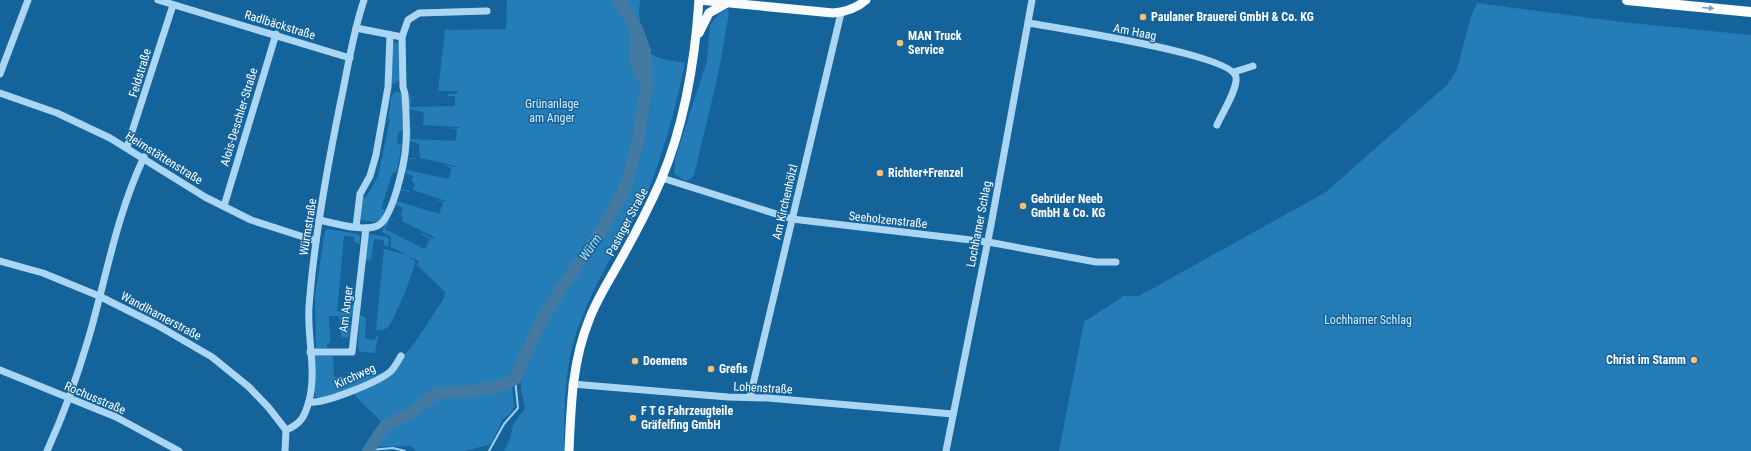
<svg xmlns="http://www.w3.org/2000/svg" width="1751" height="451" viewBox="0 0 1751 451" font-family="'Roboto Condensed',sans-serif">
<rect width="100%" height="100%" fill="#15639b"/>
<g fill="#257db8">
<path d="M507,0H641C636,9 642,44 649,52C657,60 675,61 685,63C675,111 662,160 642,205C636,218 626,228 620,241C600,277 578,317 570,357C564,388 564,420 564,451H504L510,439L513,425L525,408L521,390V375L537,342L530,337L511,374L514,407L510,414L503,419L491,444L465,451H417L411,446L374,447L373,445L388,430C378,414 360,406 351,388L319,399L315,396L314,356H333L334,377C348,376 372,378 384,372C406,362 430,319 444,298L445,292L417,265L419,261L391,247V237L382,232L387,219H392L398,223L390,219L385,229L425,249L430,239L421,234L422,233L433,239L434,237L402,221L403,217L401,215L403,208L397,205L394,201L397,190L402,189L410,191L409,192L401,190L397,201L439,214L443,203L434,199L445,202L446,201L413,190L415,184L412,181L413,176L403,172L405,160L411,158L418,159H408L406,170L449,179L451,168L443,165L456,167V166L420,158L419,144L408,140V129L413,126L419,127H411V139L456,141L457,129L447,128H459L460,127L423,125L424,112L408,109V97L420,95L411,97V107L455,106V96H448V94H457V91H438L445,30L506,29Z"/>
<path d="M1477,3L1622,22L1751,35V451H1059L1084,322L1124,296H1139L1326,192L1447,85L1457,69L1471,16Z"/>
<path d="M728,9L729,13L718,75L694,175L691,179L686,181L674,174L675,159L707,61L710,25L720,13Z"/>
<path d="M395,42L399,44L400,79L394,84L391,82L392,44Z"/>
<path d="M396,91L402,94L403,129L398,133L397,145L402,143L397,171L392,174L381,209H385L381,220L374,222L361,220L363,197H366L378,177L390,119H388L391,97Z"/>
<path d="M327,229L358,234L360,236V244L354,242V237L344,236L337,311L348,312L349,305H354V315H352L350,320L352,323H340L339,316H329L330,343H327V348H316L315,296L325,231Z"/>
<path d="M370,234L387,237L389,239L388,247L384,245V240L374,239L371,260L365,261L367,236Z"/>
<path d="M384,249L407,255L415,261C416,267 394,321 388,327C385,330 380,330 376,330Z"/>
<path d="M360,315L366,318L365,339L375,340L376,336H378L375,353L361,352L358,348Z"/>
<path d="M341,325H351L349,337L341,338Z"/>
</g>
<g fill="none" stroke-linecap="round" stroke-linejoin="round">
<g stroke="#9dd3f5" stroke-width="2">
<path d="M369,450L393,448L405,451"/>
<path d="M489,451L504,424L518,408L515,379"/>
</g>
<g stroke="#447aa1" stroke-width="12">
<path d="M637,34L635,49L639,73L642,76"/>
<path d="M368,451L384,427L412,412L437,393L474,391L503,385L515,379L541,321L559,292L603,228L624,191L638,142L647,81L645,51L637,29L619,0"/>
</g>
<g stroke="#abd6f3" stroke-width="7">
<path d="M158,0L350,58"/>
<path d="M1029,23C1056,28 1232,54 1236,77C1238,89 1222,113 1217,125"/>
<path d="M356,28L402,37L408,20L419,13L487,11"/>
<path d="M1234,72L1253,66"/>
<path d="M0,74L28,0"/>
<path d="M0,93L57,113L110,138L205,197L251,220L316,241"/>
<path d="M127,147L173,5"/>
<path d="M662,178L792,219L988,242L1096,262H1116"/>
<path d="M224,206L276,34"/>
<path d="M319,220C334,223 363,232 377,226C393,220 405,160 406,144C407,127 406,110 405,94L403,87L402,37"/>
<path d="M356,227L360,194L370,176L376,155L388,87L390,35"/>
<path d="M0,261L43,273L99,296L157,325L212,357L249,387L269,408L286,430"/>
<path d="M310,352H352L366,228"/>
<path d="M0,370L116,417L179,451"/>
<path d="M572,384L728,397L768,398L953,414"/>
<path d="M750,397L841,13"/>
<path d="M309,402C324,404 379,382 391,371C395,367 398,361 401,356"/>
<path d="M47,451C63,416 77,377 88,340C106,279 116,216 144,157"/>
<path d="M285,451L286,430C301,424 305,416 309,401C317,371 307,338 309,307C314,238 327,168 341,100C348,67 353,32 364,0"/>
<path d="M946,451L991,225L1032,0"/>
</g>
<g stroke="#f7fbff" stroke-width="9">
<path d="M699,0L833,13C845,12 857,8 866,0"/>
<path d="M699,33L709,13L725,4"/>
<path d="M569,451C571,406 572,362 589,320C596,301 607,284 617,266C633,238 648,210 661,180C685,123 695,61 699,0"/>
</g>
<path stroke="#fff" stroke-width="10" d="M1627,0L1751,12"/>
</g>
<defs><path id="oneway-solid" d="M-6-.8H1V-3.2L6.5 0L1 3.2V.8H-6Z"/></defs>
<use fill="#73a1c3" href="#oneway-solid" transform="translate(1708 8) rotate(5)"/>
<g fill="#ffbf6d" stroke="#15639b" stroke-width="1.5">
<circle cx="1143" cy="17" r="4"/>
<circle cx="900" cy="43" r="4"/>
<circle cx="880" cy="173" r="4"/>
<circle cx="1023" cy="206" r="4"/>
<circle cx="1694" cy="360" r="4"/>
<circle cx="635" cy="361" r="4"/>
<circle cx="711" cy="369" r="4"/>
<circle cx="633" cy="418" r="4"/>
</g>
<g text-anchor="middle" stroke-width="3" stroke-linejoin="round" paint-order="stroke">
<g font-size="12" font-weight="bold" fill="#fff" stroke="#15639b" text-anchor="start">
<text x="1151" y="21">Paulaner Brauerei GmbH &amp; Co. KG</text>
<text x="908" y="40">MAN Truck<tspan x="908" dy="14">Service</tspan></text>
<text x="888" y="177">Richter+Frenzel</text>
<text x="1031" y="203">Gebrüder Neeb<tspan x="1031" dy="14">GmbH &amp; Co. KG</tspan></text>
<text x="1686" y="364" text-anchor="end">Christ im Stamm</text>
<text x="643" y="365">Doemens</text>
<text x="719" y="373">Grefis</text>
<text x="641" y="415">F T G Fahrzeugteile<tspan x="641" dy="14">Gräfelfing GmbH</tspan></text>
</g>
<g font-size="12" fill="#fff" stroke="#15639b">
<text transform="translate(280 25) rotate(17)" y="4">Radlbäckstraße</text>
<text transform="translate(1135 32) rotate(11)" y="4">Am Haag</text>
<text transform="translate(140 73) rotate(-73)" y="4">Feldstraße</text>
<text transform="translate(239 117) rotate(-73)" y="4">Alois-Deschler-Straße</text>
<text transform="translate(164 158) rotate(32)" y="4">Heimstättenstraße</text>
<text transform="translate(785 202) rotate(-77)" y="4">Am Kirchenhölzl</text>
<text transform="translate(888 220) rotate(6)" y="4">Seeholzenstraße</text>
<text transform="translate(627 222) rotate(-62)" y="4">Pasinger Straße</text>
<text transform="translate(979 224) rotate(-79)" y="4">Lochhamer Schlag</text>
<text transform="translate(308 227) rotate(-81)" y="4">Würmstraße</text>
<text transform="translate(346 309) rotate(-83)" y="4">Am Anger</text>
<text transform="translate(161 316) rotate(28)" y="4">Wandlhamerstraße</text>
<text transform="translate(355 376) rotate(-24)" y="4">Kirchweg</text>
<text transform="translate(763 388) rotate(3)" y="4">Lohenstraße</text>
<text transform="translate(95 398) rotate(23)" y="4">Rochusstraße</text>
</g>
<g font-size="12" fill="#d3ecfd" stroke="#15639b">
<text x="552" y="108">Grünanlage<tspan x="552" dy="14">am Anger</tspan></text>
<text x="1368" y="324">Lochhamer Schlag</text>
</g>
<g font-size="13" font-style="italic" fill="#b8dff9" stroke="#15639b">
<text transform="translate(590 247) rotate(-56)" y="5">Würm</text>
</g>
</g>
</svg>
